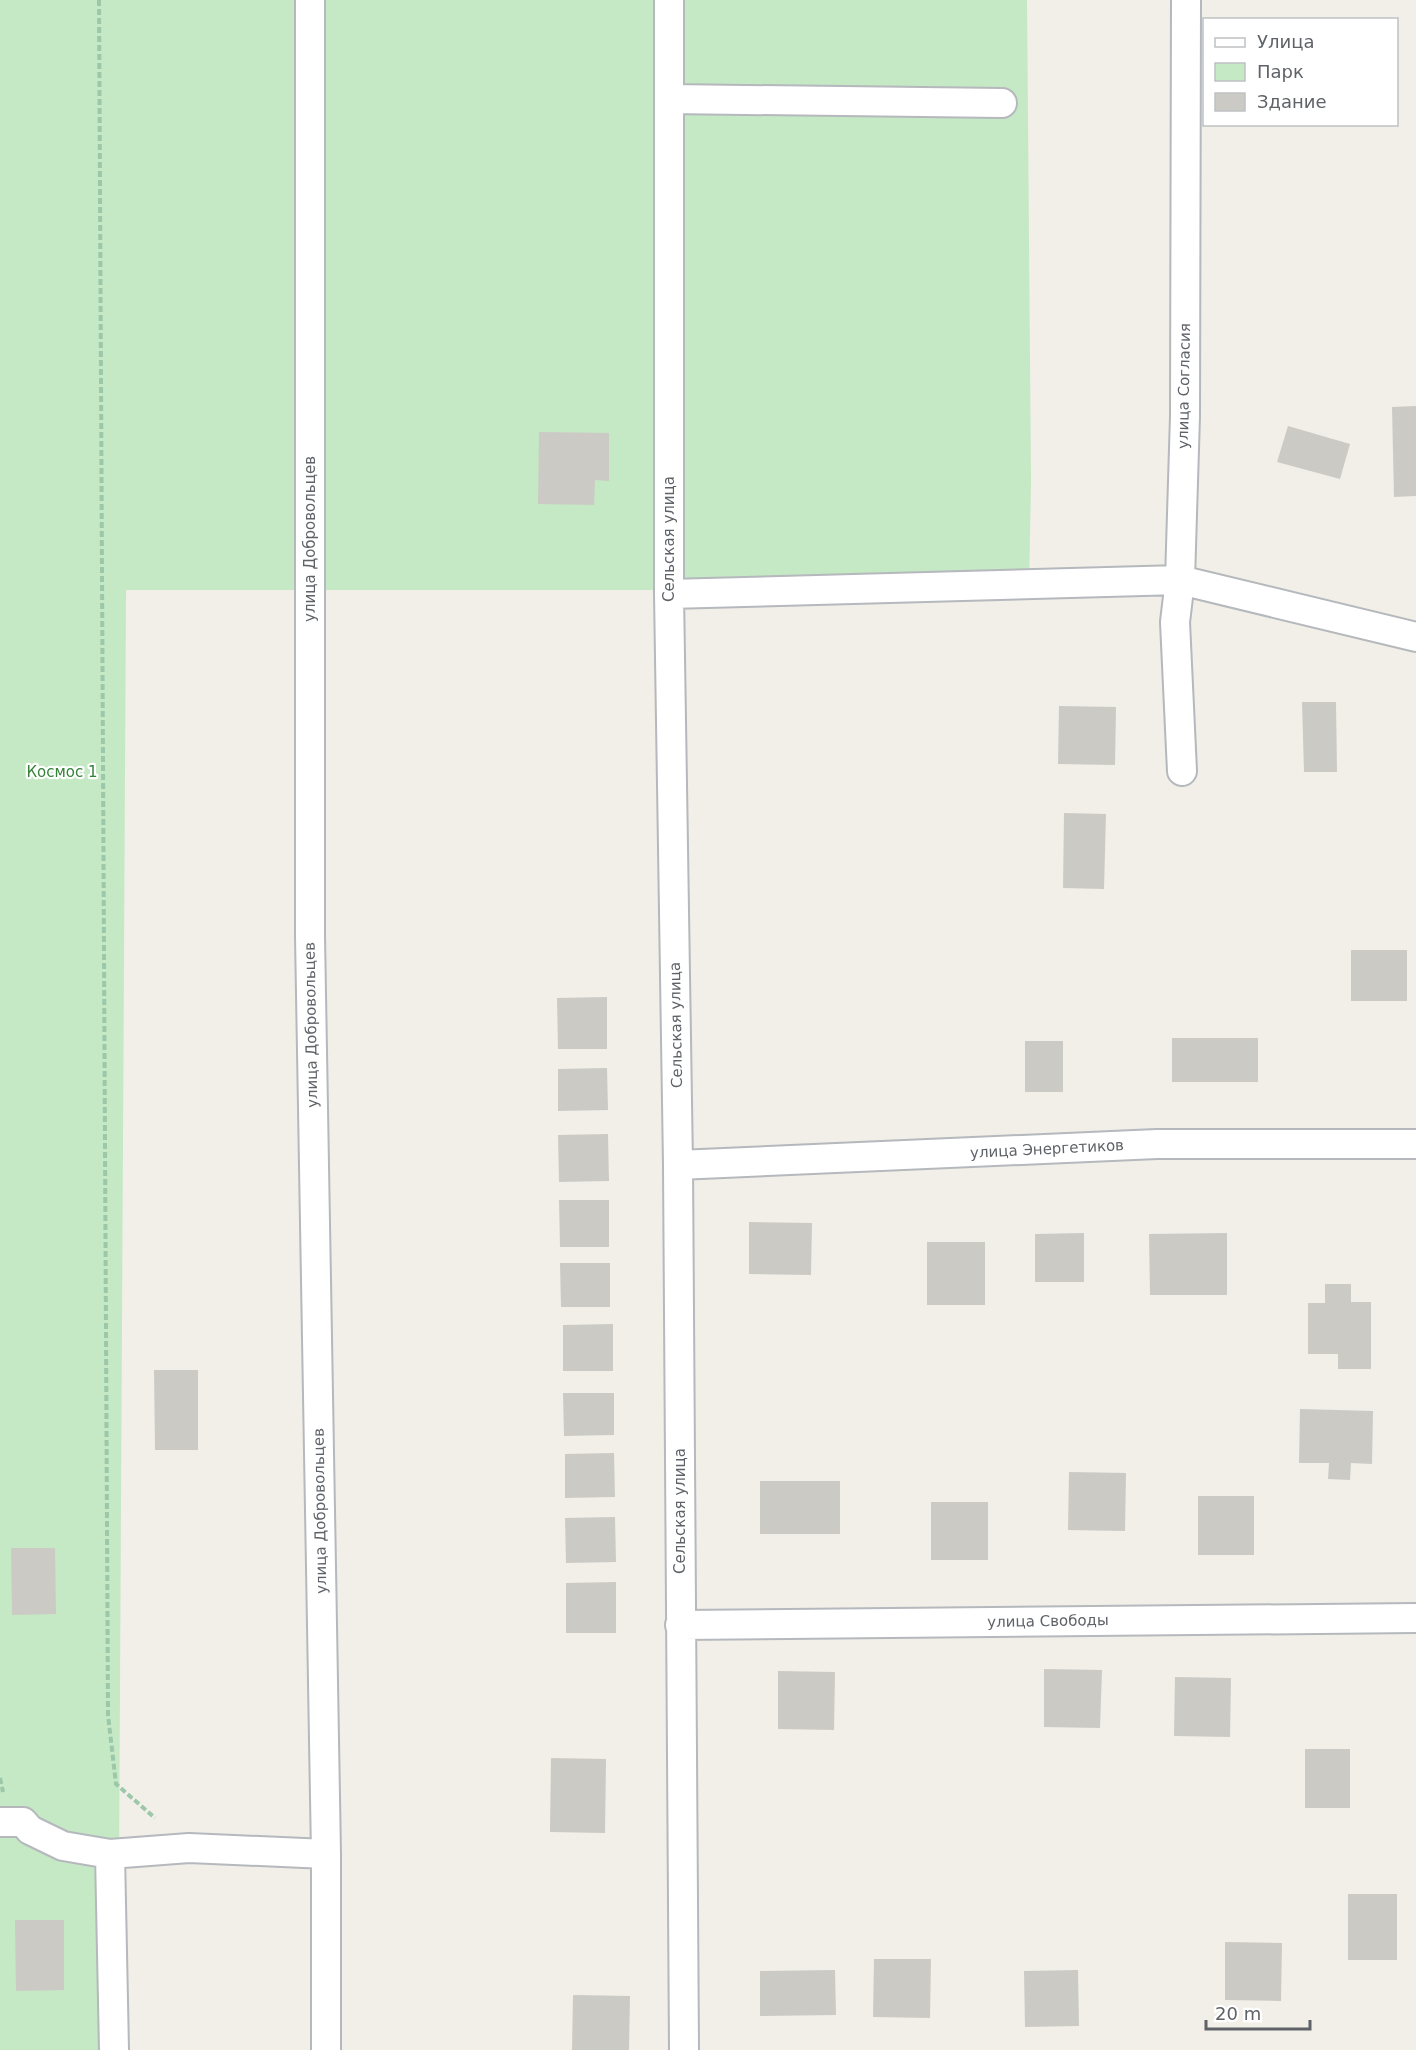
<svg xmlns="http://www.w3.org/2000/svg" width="1416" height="2050" viewBox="0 0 1416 2050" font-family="'DejaVu Sans',sans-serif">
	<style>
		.green { fill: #c5e8c5 }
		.building { fill: #cccac5 }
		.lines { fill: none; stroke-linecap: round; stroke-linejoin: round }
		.minor-casing { stroke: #b5b8bc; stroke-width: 32 }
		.path { stroke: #9cc7a9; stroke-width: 4; stroke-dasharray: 6 3; stroke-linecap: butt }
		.minor { stroke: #fff; stroke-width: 28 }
		.labels { text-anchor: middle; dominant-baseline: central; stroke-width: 4.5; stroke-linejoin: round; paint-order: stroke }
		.street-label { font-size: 15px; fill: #5f6368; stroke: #fff }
		.park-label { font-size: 15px; fill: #348238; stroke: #fff }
	</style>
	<rect width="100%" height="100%" fill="#f1efe8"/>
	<path class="green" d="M0,0H1027L1031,480L1029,590H126L118,2050H0Z"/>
	<path class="building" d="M1416,406V496L1394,497L1392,407Z
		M1288,426L1350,444L1340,479L1277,462Z
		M539,432L609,433V481L595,480L594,505L538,504Z
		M1302,702H1336L1337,772H1304Z
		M1059,706L1116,707L1115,765L1058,764Z
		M1064,813L1106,814L1104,889L1063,888Z
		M1351,950H1407V1001H1351Z
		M607,997V1049H558L557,998Z
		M1172,1038H1258V1082H1172Z
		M1025,1041H1063V1092H1025Z
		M607,1068L608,1110L558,1111V1069Z
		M608,1134L609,1181L559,1182L558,1135Z
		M559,1200H609V1247H560Z
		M749,1222L812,1223L811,1275L749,1274Z
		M1084,1233V1282H1035V1234Z
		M1227,1233V1295H1150L1149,1234Z
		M927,1242H985V1305H927Z
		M560,1263H610V1307H561Z
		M1325,1284H1351V1302H1371V1369H1338V1354H1308V1303H1325Z
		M613,1324V1371H563V1325Z
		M154,1370H198V1450H155Z
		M563,1393H614V1435L564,1436Z
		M1300,1409L1373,1411L1372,1464L1351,1463L1350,1480L1328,1479L1329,1463H1299Z
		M614,1453L615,1497L565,1498V1454Z
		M1069,1472L1126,1473L1125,1531L1068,1530Z
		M760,1481H840V1534H760Z
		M1198,1496H1254V1555H1198Z
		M931,1502H988V1560H931Z
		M615,1517L616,1562L566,1563L565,1518Z
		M11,1548H55L56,1614L12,1615Z
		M616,1582V1633H566V1583Z
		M1044,1669L1102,1670L1100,1728L1044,1727Z
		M778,1671L835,1672L834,1730L778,1729Z
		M1175,1677L1231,1678L1230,1737L1174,1736Z
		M1305,1749H1350V1808H1305Z
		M551,1758L606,1759L605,1833L550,1832Z
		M1348,1894H1397V1960H1348Z
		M15,1920H64V1990L16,1991Z
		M1225,1942L1282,1943L1281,2001L1225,2000Z
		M874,1959H931L930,2018L873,2017Z
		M835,1970L836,2015L760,2016V1971Z
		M1078,1970L1079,2026L1025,2027L1024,1971Z
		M573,1995L630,1996L629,2050H572Z"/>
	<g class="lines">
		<defs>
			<path id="minor" d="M310,0V936L326,1854V2050
				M669,0V594L678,1165L684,2050
				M669,99L1002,103
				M669,594L1180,580L1416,637
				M1182,771L1175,622L1180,580L1185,416L1186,0
				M678,1165L1157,1144H1416
				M680,1625L1416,1618
				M0,1822H23L30,1830L63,1846L110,1854L189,1848L326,1854
				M110,1854L114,2050"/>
		</defs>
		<use href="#minor" class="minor-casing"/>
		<path class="path" d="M99,0L108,1715L116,1784L155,1818
			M0,1778L3,1792"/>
		<use href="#minor" class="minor"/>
	</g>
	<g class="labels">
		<g class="street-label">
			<text transform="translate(1184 386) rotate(-89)">улица Согласия</text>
			<text transform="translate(310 539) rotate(-90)">улица Добровольцев</text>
			<text transform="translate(669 539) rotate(-90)">Сельская улица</text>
			<text transform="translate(311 1025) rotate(-91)">улица Добровольцев</text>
			<text transform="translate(676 1025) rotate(-91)">Сельская улица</text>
			<text transform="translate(1047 1149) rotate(-3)">улица Энергетиков</text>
			<text transform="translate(320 1511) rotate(-91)">улица Добровольцев</text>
			<text transform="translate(680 1511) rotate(-90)">Сельская улица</text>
			<text transform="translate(1048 1621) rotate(-1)">улица Свободы</text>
		</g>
		<g class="park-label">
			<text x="62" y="772">Космос 1</text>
		</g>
	</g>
	<rect x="1203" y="18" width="195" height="108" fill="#ffffff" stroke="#bfc1c3" stroke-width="1.5"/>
	<rect x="1215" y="38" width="30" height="9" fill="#ffffff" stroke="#bfc1c3" stroke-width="1.5"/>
	<text x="1257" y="48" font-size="18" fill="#5f6368">Улица</text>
	<rect x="1215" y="63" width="30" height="18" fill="#c5e8c5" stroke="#bfc1c3" stroke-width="1.5"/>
	<text x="1257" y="78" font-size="18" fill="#5f6368">Парк</text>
	<rect x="1215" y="93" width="30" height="18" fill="#cccac5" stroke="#bfc1c3" stroke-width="1.5"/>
	<text x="1257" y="108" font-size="18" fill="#5f6368">Здание</text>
	<path d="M1206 2020v9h104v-9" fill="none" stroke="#5f6368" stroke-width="3"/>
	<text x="1215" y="2020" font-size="18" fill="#5f6368" stroke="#ffffff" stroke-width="4.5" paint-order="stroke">20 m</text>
</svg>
